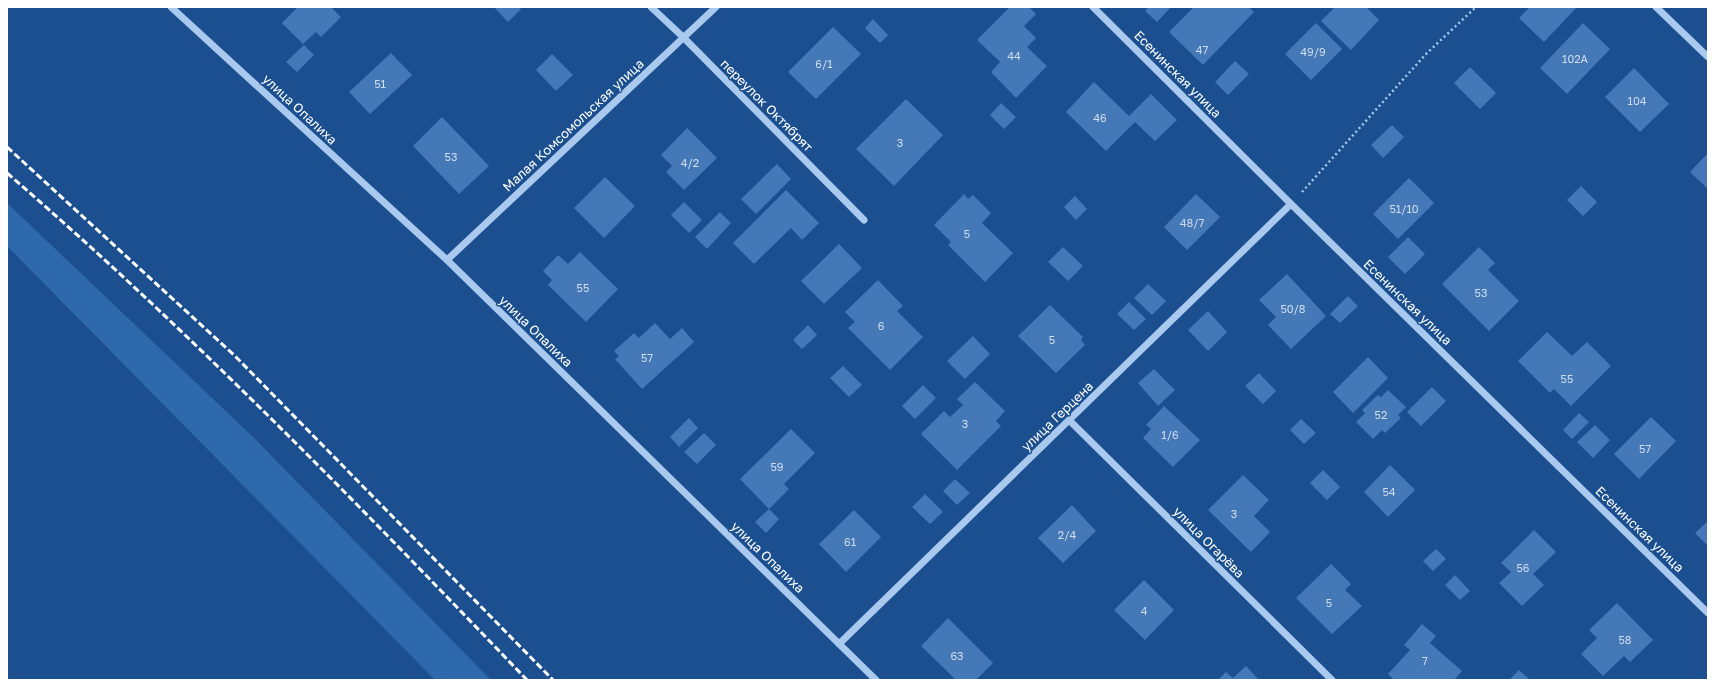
<svg xmlns="http://www.w3.org/2000/svg" width="1715" height="687" viewBox="0 0 1715 687" font-family="'Golos Text',sans-serif">
	<style>
		.green { fill: #2e69ad }
		.building { fill: #4478b7 }
		.lines { fill: none; stroke-linecap: round; stroke-linejoin: round }
		.path { stroke: #a9c9ee; stroke-width: 2.5; stroke-dasharray: 2 3; stroke-linecap: butt }
		.minor { stroke: #a9c9ee; stroke-width: 7 }
		.rail { stroke: #fff; stroke-width: 3; stroke-dasharray: 7 3; stroke-linecap: butt }
		.labels { text-anchor: middle; dominant-baseline: central; stroke-width: 3; stroke-linejoin: round; paint-order: stroke }
		.number-label { font-size: 11px; fill: #d0dded }
		.street-label { font-size: 13px; fill: #fff; stroke: #1b4f8f }
	</style>
	<rect width="100%" height="100%" fill="#1b4f8f"/>
	<path class="green" d="M7,203L252,436L491,680H435L7,246Z"/>
	<path class="building" d="M298,7H331L341,17L321,37L316,32L303,44L282,23Z
		M494,7H519L521,9L508,22Z
		M1010,7H1029L1036,14L1024,26L1036,38L1027,47L1047,66L1016,98L991,72L1000,62L977,40Z
		M1148,7H1171L1157,22L1145,11Z
		M1194,7H1248L1254,12L1203,65L1169,32Z
		M1335,7H1366L1379,20L1351,50L1321,21Z
		M1530,7H1577L1544,42L1519,18Z
		M873,19L888,35L880,43L865,28Z
		M1316,23L1342,49L1311,80L1285,54Z
		M1583,23L1610,49L1567,94L1540,68Z
		M833,27L861,54L816,99L788,72Z
		M304,45L314,55L297,72L286,62Z
		M391,53L412,75L370,114L349,92Z
		M552,54L573,75L556,91L536,70Z
		M1235,61L1249,74L1228,95L1215,82Z
		M1470,67L1496,93L1480,109L1454,83Z
		M1634,68L1669,104L1640,132L1605,97Z
		M1094,82L1129,116L1151,94L1177,120L1155,141L1135,122L1106,151L1066,112Z
		M906,99L943,135L894,186L856,149Z
		M1001,103L1016,117L1004,129L990,115Z
		M442,117L489,166L459,194L413,146Z
		M1392,125L1404,137L1383,158L1371,145Z
		M687,128L717,158L684,190L666,172L672,166L661,155Z
		M1708,153V189L1690,172Z
		M777,164L791,179L756,214L741,199Z
		M605,177L635,206L604,238L574,208Z
		M1409,178L1434,203L1398,239L1373,214Z
		M1581,186L1597,202L1583,216L1567,200Z
		M786,190L819,223L802,240L791,228L754,264L733,243Z
		M964,194L968,199L973,195L991,213L982,223L1013,253L985,282L948,245L951,242L934,225Z
		M1196,194L1220,217L1187,250L1164,227Z
		M1075,196L1087,209L1076,220L1064,207Z
		M684,202L702,220L689,233L671,215Z
		M720,212L731,223L707,249L695,237Z
		M1408,237L1425,254L1405,274L1388,257Z
		M839,244L862,268L824,304L801,281Z
		M1063,247L1083,266L1068,281L1048,262Z
		M1479,247L1495,263L1488,270L1519,301L1489,331L1442,284Z
		M580,252L618,289L586,322L548,285L552,280L543,271L558,255L568,264Z
		M1287,274L1326,316L1291,349L1268,325L1276,317L1259,300Z
		M878,280L903,306L897,311L923,337L890,370L848,328L855,322L845,312Z
		M1148,284L1166,301L1152,315L1134,298Z
		M1348,296L1358,306L1340,323L1330,314Z
		M1129,302L1146,319L1134,330L1117,314Z
		M1050,305L1083,337L1081,340L1085,345L1056,373L1018,336Z
		M1208,311L1227,332L1208,351L1188,330Z
		M655,323L670,339L682,328L694,342L642,389L615,359L619,356L614,351L634,333L639,338Z
		M808,325L817,335L802,349L793,340Z
		M1547,332L1572,356L1587,342L1611,366L1571,406L1554,389L1550,393L1518,361Z
		M973,336L990,354L965,379L947,361Z
		M1368,357L1388,378L1353,413L1333,392Z
		M843,366L862,385L849,397L830,378Z
		M1154,369L1175,390L1158,406L1138,383Z
		M1259,373L1276,391L1263,404L1245,386Z
		M975,382L1005,411L996,421L1001,426L957,470L921,434L944,411L950,417L963,405L957,399Z
		M923,385L936,398L915,419L902,406Z
		M1432,387L1446,401L1421,426L1407,412Z
		M1388,390L1406,407L1398,415L1401,418L1385,433L1382,430L1373,439L1356,422L1365,413L1362,410L1378,395L1381,397Z
		M1164,406L1200,440L1173,467L1143,438L1151,429L1146,425Z
		M1579,413L1589,422L1572,439L1563,430Z
		M1651,417L1676,441L1639,479L1614,454Z
		M689,418L698,428L679,447L670,437Z
		M1301,419L1316,433L1304,444L1290,430Z
		M1595,425L1610,440L1593,458L1577,442Z
		M791,429L815,453L784,484L789,489L769,509L740,479Z
		M704,433L716,445L697,464L684,452Z
		M1390,465L1415,490L1388,517L1364,492Z
		M1323,470L1340,487L1327,500L1310,483Z
		M1243,475L1269,500L1254,516L1270,532L1251,552L1208,510Z
		M955,479L970,493L957,505L943,491Z
		M925,494L943,512L930,524L912,507Z
		M1072,505L1096,531L1063,563L1038,538Z
		M769,509L779,519L766,533L755,522Z
		M854,510L881,537L846,572L819,544Z
		M1708,521V546L1695,533Z
		M1534,530L1556,552L1533,574L1544,585L1522,606L1499,583L1511,572L1501,563Z
		M1436,549L1446,559L1433,571L1423,561Z
		M1331,564L1351,584L1345,590L1362,606L1332,634L1296,598Z
		M1455,575L1470,591L1460,600L1445,585Z
		M1144,580L1174,610L1145,640L1114,610Z
		M1617,603L1653,640L1630,662L1624,656L1603,676L1581,654L1597,638L1589,630Z
		M948,618L993,663L976,680H956L921,646Z
		M1422,624L1436,636L1430,643L1462,671L1454,680H1394L1388,674L1410,650L1404,645Z
		M1246,666L1259,680H1218L1226,672L1233,678Z
		M1519,670L1530,680H1509Z"/>
	<g class="lines">
		<path class="path" d="M1302,192L1426,54L1476,7"/>
		<path class="minor" d="M171,7L447,260L876,680
			M651,7L683,37L864,220
			M1093,7L1291,204L1708,613
			M1656,7L1708,57
			M447,260L716,7
			M1070,421L1332,680
			M839,644L1291,204"/>
		<path class="rail" d="M7,147L235,356L553,680
			M7,173C190,331 359,505 527,680"/>
	</g>
	<g class="labels">
		<g class="number-label">
			<text x="1202" y="49">47</text>
			<text x="1313" y="51">49/9</text>
			<text x="1014" y="55">44</text>
			<text x="1575" y="58">102А</text>
			<text x="824" y="63">6/1</text>
			<text x="380" y="83">51</text>
			<text x="1637" y="100">104</text>
			<text x="1100" y="117">46</text>
			<text x="900" y="142">3</text>
			<text x="451" y="156">53</text>
			<text x="690" y="162">4/2</text>
			<text x="1404" y="208">51/10</text>
			<text x="1192" y="222">48/7</text>
			<text x="967" y="233">5</text>
			<text x="583" y="287">55</text>
			<text x="1481" y="292">53</text>
			<text x="1293" y="308">50/8</text>
			<text x="881" y="325">6</text>
			<text x="1052" y="339">5</text>
			<text x="647" y="357">57</text>
			<text x="1567" y="378">55</text>
			<text x="1381" y="414">52</text>
			<text x="965" y="423">3</text>
			<text x="1170" y="434">1/6</text>
			<text x="1645" y="448">57</text>
			<text x="777" y="466">59</text>
			<text x="1389" y="491">54</text>
			<text x="1234" y="513">3</text>
			<text x="1067" y="534">2/4</text>
			<text x="850" y="541">61</text>
			<text x="1523" y="567">56</text>
			<text x="1329" y="602">5</text>
			<text x="1144" y="610">4</text>
			<text x="1625" y="639">58</text>
			<text x="957" y="655">63</text>
			<text x="1425" y="660">7</text>
		</g>
		<g class="street-label">
			<text transform="translate(1178 74) rotate(45)">Есенинская улица</text>
			<text transform="translate(767 105) rotate(45)">переулок Октябрят</text>
			<text transform="translate(300 109) rotate(43)">улица Опалиха</text>
			<text transform="translate(573 125) rotate(-43)">Малая Комсомольская улица</text>
			<text transform="translate(1408 302) rotate(44)">Есенинская улица</text>
			<text transform="translate(536 331) rotate(44)">улица Опалиха</text>
			<text transform="translate(1057 416) rotate(-44)">улица Герцена</text>
			<text transform="translate(1640 529) rotate(44)">Есенинская улица</text>
			<text transform="translate(1209 542) rotate(45)">улица Огарёва</text>
			<text transform="translate(768 557) rotate(44)">улица Опалиха</text>
		</g>
	</g>
	<rect width="1715" height="687" fill="none" stroke="#ffffff" stroke-width="16"/>
</svg>
